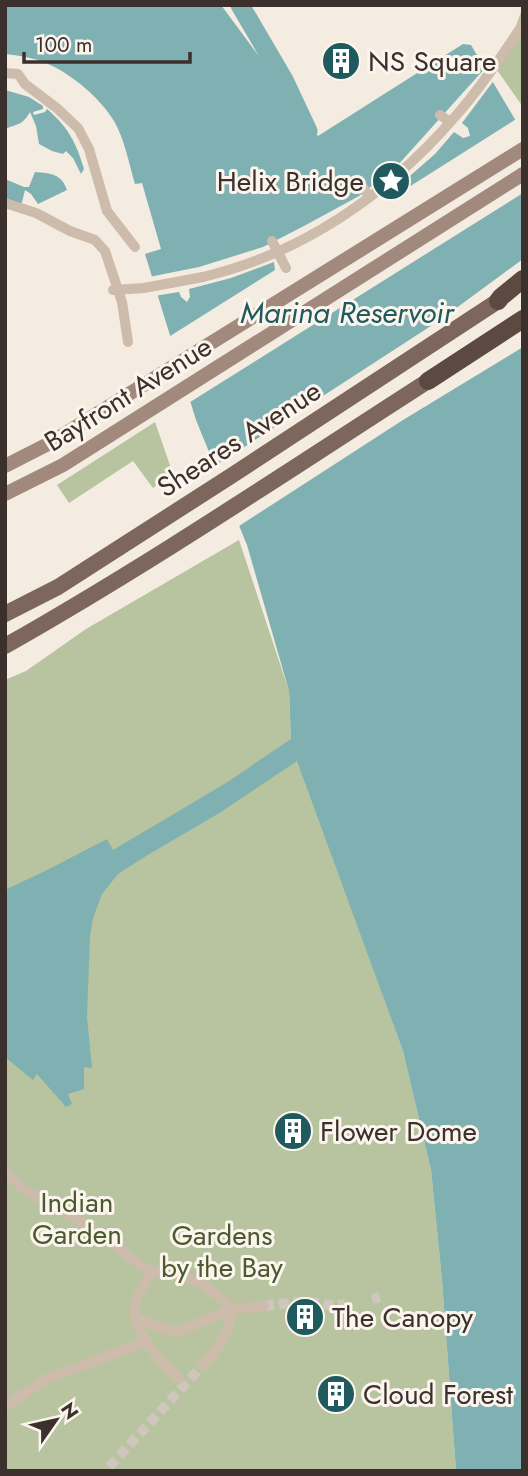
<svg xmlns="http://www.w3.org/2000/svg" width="528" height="1476" viewBox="0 0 528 1476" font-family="Jost,sans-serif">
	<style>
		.green { fill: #b8c4a0 }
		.water { fill: #7fb0b2 }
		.pier { fill: #f4ebe1 }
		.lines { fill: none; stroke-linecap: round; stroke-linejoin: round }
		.river { stroke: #7fb0b2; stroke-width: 19 }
		.street-tunnel { stroke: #cfc6bd; stroke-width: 10; stroke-dasharray: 10 5; stroke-linecap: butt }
		.street { stroke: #cdbbac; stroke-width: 10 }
		.secondary { stroke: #a18a7d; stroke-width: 14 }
		.primary { stroke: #7d675c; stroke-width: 16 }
		.highway { stroke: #5c4a42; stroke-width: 18 }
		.street-bridge { stroke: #cdbbac; stroke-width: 10 }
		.labels { text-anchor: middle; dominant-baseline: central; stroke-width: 6; stroke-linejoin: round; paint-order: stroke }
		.poi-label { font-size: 28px; fill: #3b302b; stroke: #fbf5ee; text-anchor: start }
		.street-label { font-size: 28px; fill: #3b302b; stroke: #fbf5ee }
		.park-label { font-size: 28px; fill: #4a5a2e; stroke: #fbf5ee }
		.water-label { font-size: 30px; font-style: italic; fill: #1f5a5e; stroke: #fbf5ee }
	</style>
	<rect width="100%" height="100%" fill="#f4ebe1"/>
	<path class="green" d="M523,6V107L497,70L510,44Z
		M155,422L173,474L153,488L133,461L69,503L57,485Z
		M239,540L289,691L291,740L403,1051L431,1170L442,1280L456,1471H5V680L26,671L86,629Z"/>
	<path class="water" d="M5,5H221L318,136L463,44L471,45L523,133V1471H456L442,1280L431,1170L403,1051L297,761L221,812L146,856L118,874L102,894L93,918L90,936L87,1017L92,1068L84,1067V1089L68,1094L72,1104L66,1107L37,1074L33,1080L5,1057V890L47,870L107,839L113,850L226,783L291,739L289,691L247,545L196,420L145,254L161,249L142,183L135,184C129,164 125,140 114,121C99,96 66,69 38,60C28,57 16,55 5,54Z
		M5,90L29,97L43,106V109L33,112L34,115L45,112L47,109C68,127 76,142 84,169L81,174L73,158L66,151L63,154L52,151L39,144L36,126L30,112C22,125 20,123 5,129Z
		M35,172C50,173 62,174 67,190L38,204L31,194L25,190L21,206L5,204V179L24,187H29Z"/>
	<path class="pier" d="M487,66L495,79L462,123L468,128L470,136L463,138L454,132L435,154L387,196L390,199L518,118L523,126V193L187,404L167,338L275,270L274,262L231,278L189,289L190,297L187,302L181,297L179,292L154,296L149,277L199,267L263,247L304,226L359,196L397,166Z
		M523,259V347L403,420L236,528L212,468L440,320Z"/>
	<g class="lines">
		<path class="river" d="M240,5L284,80L308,131"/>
		<path class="street-tunnel" d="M372,1299L380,1297
			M264,1306L306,1301L334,1306L345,1304
			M109,1467L203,1365"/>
		<path class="street" d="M5,73L18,74L25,84L58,109L78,128L89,149L107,211L135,247
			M440,115L450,122
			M363,187L369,197
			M5,203L36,213L70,231L95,240L105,251L122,302L128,342
			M272,241L286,268
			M203,277C301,254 387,195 453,119C479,90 501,57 523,24
			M5,1170L23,1189L78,1219L146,1269C155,1273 165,1272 174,1274C199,1278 216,1293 233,1309
			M152,1271C146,1282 137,1294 135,1306C131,1332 163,1363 179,1379
			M136,1318L165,1329L179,1331L233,1309L264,1306
			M203,1365C220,1347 228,1334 233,1309
			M5,1407L48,1378L146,1342"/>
		<path class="secondary" d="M5,466L50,443L523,149
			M5,494L63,465L523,174"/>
		<path class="primary" d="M5,614L58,587L231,476L498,301
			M5,646C150,564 288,471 428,381"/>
		<path class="highway" d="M498,301L501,297L523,279
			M428,381L523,319"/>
		<path class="street-bridge" d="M113,290L144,288L203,277"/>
	</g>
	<defs>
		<symbol id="building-disc" viewBox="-11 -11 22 22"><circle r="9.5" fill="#1f5a5e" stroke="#fbf5ee"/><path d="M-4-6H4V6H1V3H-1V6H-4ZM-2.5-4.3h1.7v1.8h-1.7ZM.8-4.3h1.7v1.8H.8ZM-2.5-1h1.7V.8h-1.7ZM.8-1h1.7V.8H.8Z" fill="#fff"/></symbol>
		<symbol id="sight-disc" viewBox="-11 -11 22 22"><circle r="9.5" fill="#1f5a5e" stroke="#fbf5ee"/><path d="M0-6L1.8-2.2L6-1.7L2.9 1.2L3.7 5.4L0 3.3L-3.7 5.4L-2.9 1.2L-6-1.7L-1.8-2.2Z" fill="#fff"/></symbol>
	</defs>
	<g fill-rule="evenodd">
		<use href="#building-disc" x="319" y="39" width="44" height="44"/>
		<use href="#sight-disc" x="369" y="159" width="44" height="44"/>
		<use href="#building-disc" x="271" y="1109" width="44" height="44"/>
		<use href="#building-disc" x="283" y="1295" width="44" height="44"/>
		<use href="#building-disc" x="314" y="1372" width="44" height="44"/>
	</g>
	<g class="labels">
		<g class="poi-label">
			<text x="368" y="61">NS Square</text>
			<text x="364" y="181" text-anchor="end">Helix Bridge</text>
			<text x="320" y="1131">Flower Dome</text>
			<text x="332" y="1317">The Canopy</text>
			<text x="363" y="1394">Cloud Forest</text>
		</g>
		<g class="street-label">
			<text transform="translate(128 394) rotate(-32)">Bayfront Avenue</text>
			<text transform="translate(239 439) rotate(-33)">Sheares Avenue</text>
		</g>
		<g class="park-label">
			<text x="77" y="1202">Indian<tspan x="77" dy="32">Garden</tspan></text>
			<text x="222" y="1235">Gardens<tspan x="222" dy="32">by the Bay</tspan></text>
		</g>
		<g class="water-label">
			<text x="347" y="312">Marina Reservoir</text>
		</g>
	</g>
	<rect width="528" height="1476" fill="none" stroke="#3b302b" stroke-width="14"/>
	<g transform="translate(56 1420) rotate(56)" stroke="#fbf5ee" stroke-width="5" paint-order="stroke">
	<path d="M0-5L12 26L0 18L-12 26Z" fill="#3b302b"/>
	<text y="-10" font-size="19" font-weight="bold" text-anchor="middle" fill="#3b302b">N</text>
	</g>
	<path d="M24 52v10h166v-10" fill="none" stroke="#3b302b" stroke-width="3.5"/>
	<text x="35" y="52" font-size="21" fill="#3b302b" stroke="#fbf5ee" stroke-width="5" paint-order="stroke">100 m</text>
</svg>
